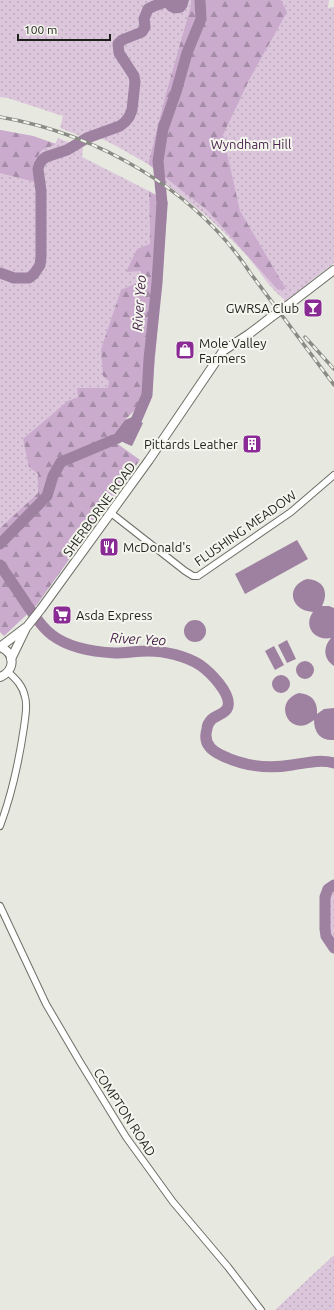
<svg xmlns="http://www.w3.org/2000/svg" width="334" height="1310" viewBox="0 0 334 1310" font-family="Ubuntu,sans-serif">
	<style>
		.grass { fill: url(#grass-dots) }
		.forest { fill: url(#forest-firs) }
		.water { fill: #9e80a1 }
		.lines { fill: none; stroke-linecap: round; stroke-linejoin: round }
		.river { stroke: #9e80a1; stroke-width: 11 }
		.minor-casing { stroke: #6e6f67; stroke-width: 8 }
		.major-casing { stroke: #6e6f67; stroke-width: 10 }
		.minor { stroke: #fff; stroke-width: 6 }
		.major { stroke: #fff; stroke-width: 8 }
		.rail-casing { stroke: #8a8b85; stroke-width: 3.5 }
		.rail { stroke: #f4f6ed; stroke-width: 2; stroke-dasharray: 6; stroke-linecap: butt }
		.major-bridge-casing { stroke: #6e6f67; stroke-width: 10; stroke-linecap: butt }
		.major-bridge { stroke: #fff; stroke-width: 8 }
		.labels { text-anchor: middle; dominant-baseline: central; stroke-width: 4; stroke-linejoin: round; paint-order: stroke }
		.park-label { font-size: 13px; fill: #4e2652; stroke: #f4f6ed }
		.poi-label { font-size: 13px; fill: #1f1f1c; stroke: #f4f6ed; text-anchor: start }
		.street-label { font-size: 13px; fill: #1f1f1c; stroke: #f4f6ed }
		.water-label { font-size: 14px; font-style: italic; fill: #471f4b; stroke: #f4f6ed }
	</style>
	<defs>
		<pattern id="grass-dots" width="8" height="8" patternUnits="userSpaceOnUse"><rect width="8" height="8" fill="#dbc6dc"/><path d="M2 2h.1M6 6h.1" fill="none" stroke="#bcaabc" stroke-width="1.8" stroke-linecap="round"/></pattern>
		<pattern id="forest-firs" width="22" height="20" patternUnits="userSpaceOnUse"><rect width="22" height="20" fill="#cbabcd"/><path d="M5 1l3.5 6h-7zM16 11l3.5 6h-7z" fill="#a48ba6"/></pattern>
	</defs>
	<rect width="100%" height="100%" fill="#e7e8e0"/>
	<path class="grass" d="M0,0H191V5L166,93L148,164L116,146L91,133L85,138L60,128L63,116L8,98L0,97Z
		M206,0H329L328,8L334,7V263L283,303L284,299C269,288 260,271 248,257C223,229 195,205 165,183L164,176Z
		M0,130L33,136L55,144L58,138L83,148L82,157L149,191L150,247L136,399L50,462L38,494L0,528Z
		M334,887V942C327,929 320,897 334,887Z
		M334,1255V1310H275Z"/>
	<path class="forest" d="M191,0H281L287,12L249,80L223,135L240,211L286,289L278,290L207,210L148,164L166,93L191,5Z
		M0,130L33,136L56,144L42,150L33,163L35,182L0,173Z
		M149,191L168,202L152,393L125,420L115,433L108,437L140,460L36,606L4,636L0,632V528L38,493V474L29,467L23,439L68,401L78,397L77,388H108L109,381L103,376L101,349L121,290L141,281V271L126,272L137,249L150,244Z"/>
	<path class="water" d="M164,0H189L187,7L183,12C173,16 163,11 164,0Z
		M132,417L143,423L132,446C124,443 119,441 115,433L125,420Z
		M297,540L308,559L245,594L235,574Z
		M307,579C324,580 329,592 322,606H329L334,608V666C323,659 323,647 331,638C314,641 303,626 313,612C290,611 285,586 307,579Z
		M184 631a11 11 0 1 1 22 0a11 11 0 1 1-22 0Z
		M287,640L296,659L287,663L278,645Z
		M274,646L284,665L275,670L265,651Z
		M296 670a9 9 0 1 1 18 0a9 9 0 1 1-18 0Z
		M272 684a9 9 0 1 1 18 0a9 9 0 1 1-18 0Z
		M299,693C312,694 318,702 317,714L324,709L334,708V740C321,741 314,733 314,720C290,740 271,702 299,693Z"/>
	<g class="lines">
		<path class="river" d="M0,273L14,278H29L34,274L40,265L41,257V191L38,169L39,165L42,160L46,157L67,150L87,138L120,126L125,122L129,117L132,110L135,82L134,76L119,53L118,44L122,40L142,32L145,27L144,19L148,9L154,6L171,0
			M0,544L47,496L53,476L61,462L118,438L135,423L147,395L149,359L157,283L162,203L158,161L163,129L176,92L187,53L201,19L200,0
			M0,565C9,578 18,591 27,605C35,616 41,627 52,635C69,648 94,652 115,653C126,653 137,651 148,651C165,651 186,656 200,665C210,672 231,693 228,706C227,713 217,715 212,719C209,722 207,726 207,729C203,742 210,750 221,755C243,766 268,769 292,765C306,763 320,759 334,763
			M334,885L328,889L325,897V929L326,936L334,948"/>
		<defs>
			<path id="minor" d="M111,513L185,571L193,576H198L291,512L334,475
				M0,826C12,794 19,761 24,727C25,717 28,706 25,697C23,686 16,679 8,672
				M0,906L46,1004L80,1062L126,1137L173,1202L228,1267L261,1310"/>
			<path id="major" d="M291,303L334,270
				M0,647C16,653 15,671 0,677
				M0,647L25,628
				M11,659L26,628L41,609L149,460L223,351L249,334L270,318"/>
		</defs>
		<use href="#minor" class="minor-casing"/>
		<use href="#major" class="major-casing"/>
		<use href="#minor" class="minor"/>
		<use href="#major" class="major"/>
		<defs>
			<path id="rail" d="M0,117C98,134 196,190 251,274L334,385
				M305,337L334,369"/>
		</defs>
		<use href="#rail" class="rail-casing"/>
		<use href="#rail" class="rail"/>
		<defs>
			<path id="major-bridge" d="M270,318L291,303"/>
		</defs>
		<use href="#major-bridge" class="major-bridge-casing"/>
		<use href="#major-bridge" class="major-bridge"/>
	</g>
	<defs>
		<symbol id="bar-square" viewBox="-11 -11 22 22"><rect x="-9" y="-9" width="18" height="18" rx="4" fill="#8a2a94" stroke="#f4f6ed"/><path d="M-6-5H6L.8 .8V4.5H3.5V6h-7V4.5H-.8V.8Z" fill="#fff"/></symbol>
		<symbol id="shop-square" viewBox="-11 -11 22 22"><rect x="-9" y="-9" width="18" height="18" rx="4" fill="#8a2a94" stroke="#f4f6ed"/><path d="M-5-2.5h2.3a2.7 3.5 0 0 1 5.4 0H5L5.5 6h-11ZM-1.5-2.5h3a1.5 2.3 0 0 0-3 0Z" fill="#fff"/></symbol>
		<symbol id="building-square" viewBox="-11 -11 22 22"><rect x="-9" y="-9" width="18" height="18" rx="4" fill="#8a2a94" stroke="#f4f6ed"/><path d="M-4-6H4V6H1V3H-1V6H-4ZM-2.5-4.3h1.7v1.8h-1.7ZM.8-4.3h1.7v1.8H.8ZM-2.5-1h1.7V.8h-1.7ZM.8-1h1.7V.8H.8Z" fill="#fff"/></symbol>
		<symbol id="restaurant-square" viewBox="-11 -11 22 22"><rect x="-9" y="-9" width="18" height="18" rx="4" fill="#8a2a94" stroke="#f4f6ed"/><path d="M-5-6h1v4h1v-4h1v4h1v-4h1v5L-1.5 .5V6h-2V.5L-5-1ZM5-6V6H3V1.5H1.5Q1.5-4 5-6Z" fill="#fff"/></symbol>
		<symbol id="supermarket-square" viewBox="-11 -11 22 22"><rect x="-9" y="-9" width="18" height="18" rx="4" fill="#8a2a94" stroke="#f4f6ed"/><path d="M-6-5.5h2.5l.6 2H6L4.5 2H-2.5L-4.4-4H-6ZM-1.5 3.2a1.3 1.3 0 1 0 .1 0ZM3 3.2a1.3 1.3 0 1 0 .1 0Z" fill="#fff"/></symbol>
	</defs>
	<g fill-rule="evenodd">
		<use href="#bar-square" x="302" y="297" width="22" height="22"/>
		<use href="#shop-square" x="174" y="339" width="22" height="22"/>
		<use href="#building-square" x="241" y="433" width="22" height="22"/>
		<use href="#restaurant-square" x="98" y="536" width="22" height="22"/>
		<use href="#supermarket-square" x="51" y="604" width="22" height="22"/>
	</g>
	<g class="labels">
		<g class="park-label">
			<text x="251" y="144">Wyndham Hill</text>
		</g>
		<g class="poi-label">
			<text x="299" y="308" text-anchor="end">GWRSA Club</text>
			<text x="199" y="343">Mole Valley<tspan x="199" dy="15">Farmers</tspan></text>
			<text x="238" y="444" text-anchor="end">Pittards Leather</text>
			<text x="123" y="547">McDonald's</text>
			<text x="76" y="615">Asda Express</text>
		</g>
		<g class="street-label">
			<text transform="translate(99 509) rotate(-54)">SHERBORNE ROAD</text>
			<text transform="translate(245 528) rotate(-35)">FLUSHING MEADOW</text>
			<text transform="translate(125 1112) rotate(57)">COMPTON ROAD</text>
		</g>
		<g class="water-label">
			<text transform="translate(139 303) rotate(-86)">River Yeo</text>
			<text transform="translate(138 639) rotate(3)">River Yeo</text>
		</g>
	</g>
	<path d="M18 34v6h92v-6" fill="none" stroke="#1f1f1c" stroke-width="2"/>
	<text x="24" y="34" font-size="12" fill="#1f1f1c" stroke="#f4f6ed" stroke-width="3" paint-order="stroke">100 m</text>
</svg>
